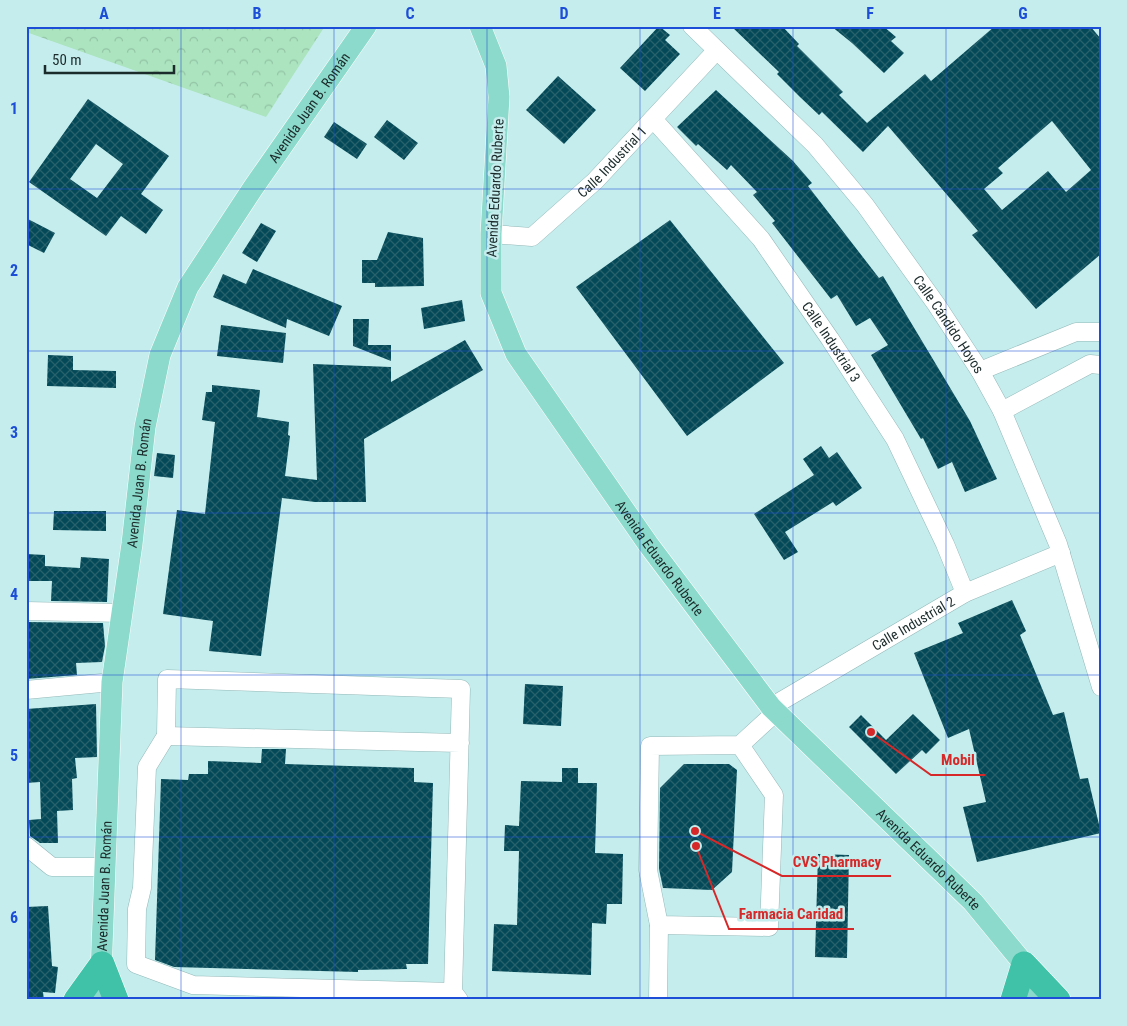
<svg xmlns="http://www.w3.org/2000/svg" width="1127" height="1026" viewBox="0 0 1127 1026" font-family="'Roboto Condensed',sans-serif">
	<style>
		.park { fill: url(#park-crowns) }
		.building { fill: url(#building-cross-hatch); fill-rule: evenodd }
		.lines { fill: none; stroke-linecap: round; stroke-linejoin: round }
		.minor-casing { stroke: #93b8b8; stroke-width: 19 }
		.major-casing { stroke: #fff; stroke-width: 22 }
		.highway-casing { stroke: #fff; stroke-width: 26 }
		.minor { stroke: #fff; stroke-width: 18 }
		.major { stroke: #8cdacb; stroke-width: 21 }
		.highway { stroke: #3fc2a8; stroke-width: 25 }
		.grid { fill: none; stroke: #1d4ed8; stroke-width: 1; stroke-opacity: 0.55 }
		.labels { text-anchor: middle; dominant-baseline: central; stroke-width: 5; stroke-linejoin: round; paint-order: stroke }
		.street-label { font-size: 14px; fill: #1b2a2a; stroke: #c6eded }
		.leader { fill: none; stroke: #d62828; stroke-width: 2 }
		.callout-dot { fill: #d62828; stroke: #c6eded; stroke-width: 2 }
		.callout-label { font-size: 15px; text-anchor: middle; font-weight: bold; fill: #d62828; stroke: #c6eded; stroke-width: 5; stroke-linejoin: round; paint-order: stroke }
		.neatline { fill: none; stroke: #1d4ed8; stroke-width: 2 }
		.grid-label { font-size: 16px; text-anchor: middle; font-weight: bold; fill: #1d4ed8 }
	</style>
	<defs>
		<pattern id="park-crowns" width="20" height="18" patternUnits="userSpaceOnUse" patternTransform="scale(1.25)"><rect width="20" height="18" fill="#abe4bf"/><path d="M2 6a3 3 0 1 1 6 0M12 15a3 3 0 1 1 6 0" fill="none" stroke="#93c4a4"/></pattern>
		<pattern id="building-cross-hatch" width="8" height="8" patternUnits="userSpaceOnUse" patternTransform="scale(1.25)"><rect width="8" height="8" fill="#034957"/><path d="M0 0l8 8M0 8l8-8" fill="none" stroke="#28616c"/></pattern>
	</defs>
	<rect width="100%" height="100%" fill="#c6eded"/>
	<path class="park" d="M26,26H325L266,117L26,32Z"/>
	<path class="building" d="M659,26L670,35L665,40L680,54L645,91L620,68Z
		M731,26H782L799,44L797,46L843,92L839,95L867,123L925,74L931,81L995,26H1090L1101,39V254L1036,309L972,235L978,231L888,126L863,152L822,112L819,115L800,97L777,74L779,72ZM1052,121L1091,170L1066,192L1048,171L1002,210L984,189L1003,173L998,168Z
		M831,26H883L896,37L891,41L904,53L884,73L852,43Z
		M558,76L596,110L564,144L526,110Z
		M716,90L793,161L812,183L808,186L879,278L883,276L970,421L997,479L965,492L952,462L938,469L923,438L921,439L871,355L888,345L870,318L856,326L837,295L831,299L772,223L775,221L753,195L757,192L731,165L727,170L698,144L696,146L677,127Z
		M88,99L169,156L141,194L163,210L146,234L121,216L106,236L29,182ZM96,144L123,164L97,198L70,179Z
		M387,120L418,143L404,160L374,137Z
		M334,122L367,144L357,159L324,137Z
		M26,218L55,233L44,253L26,244Z
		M670,220L784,363L687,436L576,287Z
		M261,223L276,231L257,262L242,253Z
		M388,232L423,238L424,286L375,287V283H362V260H377Z
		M253,269L342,306L329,336L287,319L286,328L213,297L223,274L246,284Z
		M462,300L465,321L424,329L421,308Z
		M353,319H369L368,345H391V361L353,346Z
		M221,325L286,333L283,363L217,356Z
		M465,340L483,370L364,439L366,502H315L282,498L261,656L209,651L213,621L163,614L177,510L205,514L215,422L202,420L206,392H212V385L260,390L257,417L289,422L288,435L290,436L285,476L317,480L313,364L391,367V382Z
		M48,355L73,356V370L116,371V388L47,386Z
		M821,446L829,458L837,452L862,488L836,506L833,502L785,532L798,552L784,560L754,514L814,475L803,459Z
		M157,453L175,455L173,478L154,476Z
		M54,511H106V531L53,530Z
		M26,554L45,555V566L80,568L81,557L109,559L107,602L51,601L52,581H26Z
		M1012,600L1026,631L1020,635L1053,715L1064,712L1080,779L1088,778L1101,833L977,862L963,807L986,802L969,729L948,738L914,653L963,633L958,623Z
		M26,622L103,623L105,646L102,662L76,663L77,675L26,679Z
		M525,684L563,686L561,726L523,724Z
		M96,704L97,757L75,758L77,778L72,779L73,810L57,811L58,843H40L30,836L29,820L41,819L40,782L26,783V709Z
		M913,714L940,740L926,754L922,750L896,774L849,727L861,715L886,740Z
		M262,749H286L285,764L414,768V782L433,783L428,964H406L407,969L358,970V972L174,967L155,960L161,779L188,780L189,774H208V761L261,763Z
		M684,764H729L737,770L732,872L712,890L663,888L659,869L660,788Z
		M562,768H578V783H597L595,853L623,854L622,904H607L606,924L592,923L591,975L492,971L494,924L517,925L519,851H504L505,825L519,826L521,781L562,782Z
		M818,854L849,855L847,958L815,957Z
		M48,906L52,966L58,967L55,993L43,992L44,1000H26V907Z"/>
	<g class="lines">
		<defs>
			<g id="minor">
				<path id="s1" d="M692,26L815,145L865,205L936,304L980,371L1002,411L1058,544L1101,687"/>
				<path id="s2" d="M653,119L761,239L830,339L895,439L945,544L965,593"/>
				<path id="s3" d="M491,234L532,237L595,181L716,51"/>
				<path d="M980,371L1076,332H1101"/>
				<path d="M1002,411L1090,364L1101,365"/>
				<path d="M26,611L122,613"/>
				<path d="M26,690L112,682"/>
				<path id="s4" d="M771,707L965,593L1061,553"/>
				<path d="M166,736L147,767L142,888L137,909L136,964L193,985L453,992"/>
				<path d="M740,745L650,746L648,870L659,925L769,927L774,795L740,745L776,712"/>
				<path d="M26,846L52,867H105"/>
				<path d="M459,1000L453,992L461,689L167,679L166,736L460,743"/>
				<path d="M658,1000L659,925"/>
			</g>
			<g id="major">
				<path id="s5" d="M480,26L496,66L499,97L491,234V293L516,354L648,544L771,707L973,902L1024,964L1038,1000"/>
				<path id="s6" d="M100,1000L112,682L132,544L145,427L160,355L188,287L253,188L366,26"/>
			</g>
			<path id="highway" d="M102,964L116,1000
				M76,1000L102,964
				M1013,1000L1024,964L1058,1000"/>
		</defs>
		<use href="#minor" class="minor-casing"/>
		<use href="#major" class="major-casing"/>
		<use href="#highway" class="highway-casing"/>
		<use href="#minor" class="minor"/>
		<use href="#major" class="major"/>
		<use href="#highway" class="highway"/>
	</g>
	<path class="grid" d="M181,26V1000M334,26V1000M487,26V1000M640,26V1000M793,26V1000M946,26V1000M26,189H1101M26,351H1101M26,513H1101M26,675H1101M26,837H1101"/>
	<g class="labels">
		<g class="street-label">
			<text stroke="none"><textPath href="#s6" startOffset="939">Avenida Juan B. Román</textPath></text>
			<text stroke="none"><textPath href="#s3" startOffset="151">Calle Industrial 1</textPath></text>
			<text transform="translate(495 188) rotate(-87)">Avenida Eduardo Ruberte</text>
			<text stroke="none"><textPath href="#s1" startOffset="395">Calle Cándido Hoyos</textPath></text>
			<text stroke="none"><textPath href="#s2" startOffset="286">Calle Industrial 3</textPath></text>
			<text stroke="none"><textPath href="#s6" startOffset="519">Avenida Juan B. Román</textPath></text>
			<text stroke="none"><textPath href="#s5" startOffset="586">Avenida Eduardo Ruberte</textPath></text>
			<text stroke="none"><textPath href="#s4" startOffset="165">Calle Industrial 2</textPath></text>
			<text stroke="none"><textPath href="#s5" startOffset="991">Avenida Eduardo Ruberte</textPath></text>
			<text stroke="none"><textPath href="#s6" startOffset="114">Avenida Juan B. Román</textPath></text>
		</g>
	</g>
	<path class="leader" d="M871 732L931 775H985M695 831L782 876H891M696 846L729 929H854"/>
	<g class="callout-dot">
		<circle cx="871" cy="732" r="5"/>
		<circle cx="695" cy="831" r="5"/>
		<circle cx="696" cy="846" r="5"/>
	</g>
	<g class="callout-label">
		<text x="958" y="765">Mobil</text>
		<text x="837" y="867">CVS Pharmacy</text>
		<text x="791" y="919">Farmacia Caridad</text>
	</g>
	<rect width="1127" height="1026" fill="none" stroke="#c6eded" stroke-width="55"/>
	<path d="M45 65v8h129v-8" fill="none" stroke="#1b2a2a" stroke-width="2.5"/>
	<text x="52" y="65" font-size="15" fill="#1b2a2a" stroke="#c6eded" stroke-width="4" paint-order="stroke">50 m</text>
	<rect x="28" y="28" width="1072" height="970" class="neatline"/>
	<g class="grid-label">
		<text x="104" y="19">A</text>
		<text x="257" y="19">B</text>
		<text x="410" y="19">C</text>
		<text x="564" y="19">D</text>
		<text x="717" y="19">E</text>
		<text x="870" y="19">F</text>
		<text x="1023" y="19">G</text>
		<text x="14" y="114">1</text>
		<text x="14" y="276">2</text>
		<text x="14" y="438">3</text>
		<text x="14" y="600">4</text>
		<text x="14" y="761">5</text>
		<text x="14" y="923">6</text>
	</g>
</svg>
